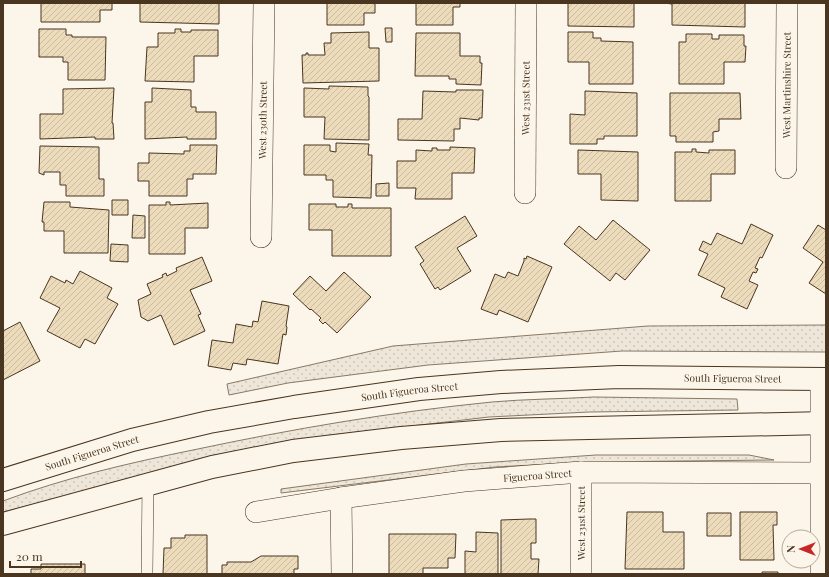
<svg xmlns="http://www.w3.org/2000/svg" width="829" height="577" viewBox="0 0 829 577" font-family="'Playfair Display',serif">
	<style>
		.grass { fill: url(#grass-dots); stroke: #887966 }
		.building { fill: url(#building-hatch); stroke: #4a3520 }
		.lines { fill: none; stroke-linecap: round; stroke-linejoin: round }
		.service-casing { stroke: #4a3520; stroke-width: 12 }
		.minor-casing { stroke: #4a3520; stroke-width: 22 }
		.primary-casing { stroke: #4a3520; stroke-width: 24 }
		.service { stroke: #fbf6e9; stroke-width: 11 }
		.minor { stroke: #fbf6e9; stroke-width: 21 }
		.primary { stroke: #fbf6e9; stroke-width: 22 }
		.labels { text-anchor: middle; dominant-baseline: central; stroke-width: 3; stroke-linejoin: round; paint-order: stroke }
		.street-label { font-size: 10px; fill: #4a3520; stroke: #fbf6e9 }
	</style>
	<defs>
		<pattern id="grass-dots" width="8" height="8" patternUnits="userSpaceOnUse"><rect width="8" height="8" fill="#ede6d9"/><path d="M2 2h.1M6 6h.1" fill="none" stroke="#cdc6ba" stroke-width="1.8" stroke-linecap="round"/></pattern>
		<pattern id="building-hatch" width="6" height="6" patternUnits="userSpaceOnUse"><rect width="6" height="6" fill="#ecdcbc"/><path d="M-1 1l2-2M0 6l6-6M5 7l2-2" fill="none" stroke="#ccbda1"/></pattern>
	</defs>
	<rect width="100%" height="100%" fill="#fbf6e9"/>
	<path class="grass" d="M826,325V352L622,351L428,365L288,383L229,395L227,384L393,346L648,326Z
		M594,397L737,399L738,410L589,412L489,417L394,428L126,481L3,512V501C64,478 129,463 193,450C292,429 391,412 492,402C526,399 560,399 594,397Z
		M596,455H749L774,460L590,462L495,467L281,493V489L466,464Z"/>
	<path class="building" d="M41,3H112V10H100V22H41Z
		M140,3H219V24L140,22Z
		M327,3H375V13H364V25H327Z
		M416,3H460V7H453V25H416Z
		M568,3H634V27L568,26Z
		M664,3H745V27L672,25V4Z
		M385,28H392V42H386Z
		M39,29H66V35H72V37H106L105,80H68V62H63V57H39Z
		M175,29H181V32H191V30H218V56H194V82L145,81L147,47H158V33H175Z
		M369,32V48H379V81L303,83L302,55H306V53H308V55H325L324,43H331V33Z
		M568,32H593V38H601V41L633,42V84H589V62H568Z
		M416,33H460V56H480V63H482L481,85L456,84V79H449V76H415Z
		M686,34H712V39H719V35H744V46H746L745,62H724V84H679V42H686Z
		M329,86L368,87V96L369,97V140L324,139L325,117H304V88L329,89Z
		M114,88L112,123H113L114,139H95V137L40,139V114H63V89Z
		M152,88L191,90V107H196V112H216V139H187V137L145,139V102H152Z
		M456,90H483L482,118H479V120L460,118V129H454V141L398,140V119H422L423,91L456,92Z
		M585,91L637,93V136H604V139H597V144H570V114L585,115Z
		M670,93H740L741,119H719V131L713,132V142H676V136H670Z
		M336,143L369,144L368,155H372L371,198L333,197V180H326V175H304V145H330V151L336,152Z
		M190,145H217L216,174H193V179H187V196H149V181H138V163H149V153L184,154V151H190Z
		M40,146L99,147V179H104V196H66V185H60V172H44V175L39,173Z
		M450,147L475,148L474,173H452V199H415L416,188H397V161H416V150L432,151V148H437V150H450Z
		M692,149H696V152L709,153V150H735V174H711V201H675V152H692Z
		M578,150L638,152V201L601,200V174H578Z
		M389,183V196H376V184Z
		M112,200H128V215H112Z
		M44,202H70V207L109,210L108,253H64V231H44V222H42Z
		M166,202H170V205L208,203V228H185V254H149V205H166Z
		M309,204H336V207H348V204H352V208H391V256H332V230H309Z
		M133,215L145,216V238H132Z
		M465,216L477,236L457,248L471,271L440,290L438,287L435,289L420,264L424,261L415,247Z
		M613,220L650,250L625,280L616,273L610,281L564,244L579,226L596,240Z
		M751,224L773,235L762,258L760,257L755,268L758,269L756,273L753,272L749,281L758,285L747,309L721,297L725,288L698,275L708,254L699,250L703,241L711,245L717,233L742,244Z
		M818,225L826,230V294L809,283L823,262L803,248Z
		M111,244L128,245V262L110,261Z
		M527,256L552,267L528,322L499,310L497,315L481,309L495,274L505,278L508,272L518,276L524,261V258L526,259Z
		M202,257L212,281L190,290L201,314L198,315L205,331L174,345L161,315L148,321L141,317L138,300L151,294L147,284L163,277L162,275L166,273L167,276L177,271L176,268Z
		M80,271L112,288L107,298L118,304L95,344L85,339L80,348L47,331L60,308L40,298L51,276L65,283L66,280L73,284Z
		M344,272L371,297L337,333L325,322L323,324L319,320L321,318L311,309L310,310L293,294L310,276L326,291Z
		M262,301L289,306L286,326L287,327L286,335L283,334L278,364L247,359L246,365L233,363L231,370L208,366L212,340L233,343L236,324L252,327L253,321L258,322Z
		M20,322L40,361L3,380V331Z
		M627,512H663V532H684V569H625Z
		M740,512H777V525H773L774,560H740Z
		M707,513H731V536H707Z
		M529,519H536V543H531V559H539L538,574H501V520Z
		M476,532L498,533V574H465V551L476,552Z
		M389,534H456L455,558H448V568H423V574H389Z
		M185,535H207V574H163L164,548H171V538H185Z
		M261,556H298V569H294V574H222V565H227V562H251Z
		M41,564H85V574H31V569H41Z
		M762,572H778V574H762Z"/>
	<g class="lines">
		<defs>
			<path id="service" d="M147,574L148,483"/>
			<g id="minor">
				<path id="s1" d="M786,168L787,3"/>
				<path id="s2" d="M525,193L526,3"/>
				<path id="s3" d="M261,237L264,3"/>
				<path d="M821,379V574"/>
				<path d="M581,472V574"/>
				<path d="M341,498L342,574"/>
				<path id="s4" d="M256,512L341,498L464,481L581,472L826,473"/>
			</g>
			<g id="primary">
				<path id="s5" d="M3,480L132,440L209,422L294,407L419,389L501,382L619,377L826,379"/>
				<path d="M3,524L212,467L293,451L401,438L501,430L826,423"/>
			</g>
		</defs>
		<use href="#service" class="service-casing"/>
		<use href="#minor" class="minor-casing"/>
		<use href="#primary" class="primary-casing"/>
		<use href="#service" class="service"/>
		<use href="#minor" class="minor"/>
		<use href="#primary" class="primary"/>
	</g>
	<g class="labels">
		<g class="street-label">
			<text stroke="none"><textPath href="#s1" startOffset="83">West Martinshire Street</textPath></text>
			<text stroke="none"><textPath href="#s2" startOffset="95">West 231st Street</textPath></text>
			<text stroke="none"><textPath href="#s3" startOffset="117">West 230th Street</textPath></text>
			<text stroke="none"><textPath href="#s5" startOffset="741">South Figueroa Street</textPath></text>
			<text stroke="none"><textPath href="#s5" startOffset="417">South Figueroa Street</textPath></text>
			<text stroke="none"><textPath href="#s5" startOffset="93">South Figueroa Street</textPath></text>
			<text stroke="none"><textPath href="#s4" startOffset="284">Figueroa Street</textPath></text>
			<text transform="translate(581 523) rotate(-90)">West 231st Street</text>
		</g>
	</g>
	<rect width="829" height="577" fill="none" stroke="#4a3520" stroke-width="8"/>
	<g transform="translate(801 549) rotate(270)"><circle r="19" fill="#fbf6e9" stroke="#b4a999"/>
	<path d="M0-3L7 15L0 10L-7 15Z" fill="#c62828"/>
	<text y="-6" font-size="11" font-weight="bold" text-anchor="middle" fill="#4a3520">N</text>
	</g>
	<path d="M10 561v6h71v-6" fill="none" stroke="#4a3520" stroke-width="2"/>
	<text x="16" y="561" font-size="12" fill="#4a3520" stroke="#fbf6e9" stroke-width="3" paint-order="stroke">20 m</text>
</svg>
